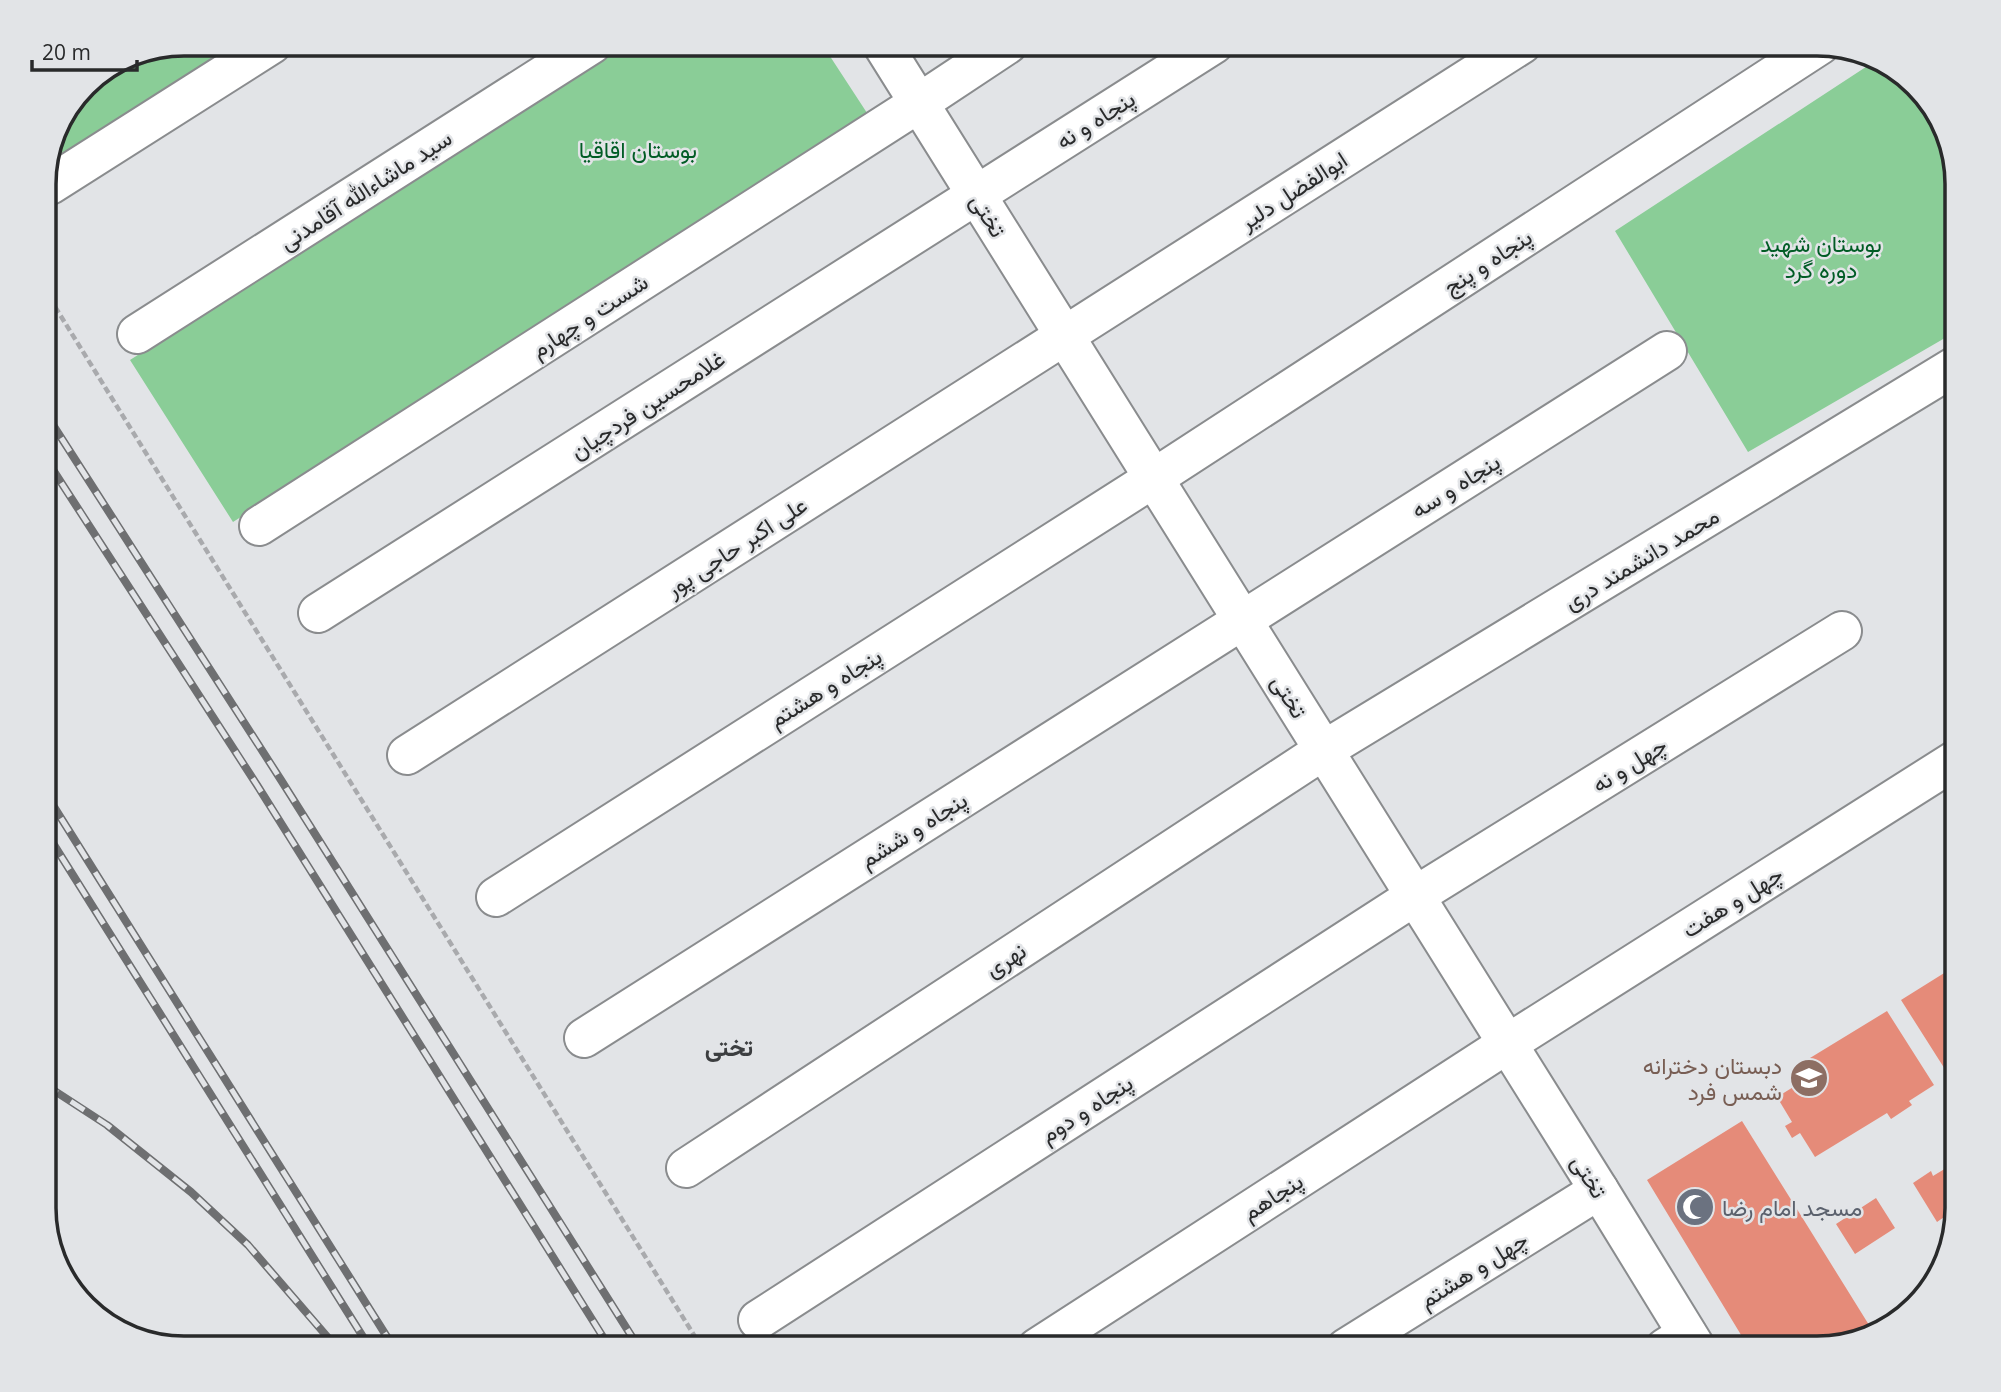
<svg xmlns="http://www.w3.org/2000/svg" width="2001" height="1392" viewBox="0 0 2001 1392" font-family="'Open Sans',Vazirmatn,sans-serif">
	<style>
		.green { fill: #8acd97 }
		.building { fill: #e58b79 }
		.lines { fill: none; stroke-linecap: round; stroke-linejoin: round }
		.street-casing { stroke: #8a8c8e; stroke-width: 42 }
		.secondary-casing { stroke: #8a8c8e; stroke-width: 42 }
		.path { stroke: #a9aaad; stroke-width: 4.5; stroke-dasharray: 7 3.5; stroke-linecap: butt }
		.street { stroke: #fff; stroke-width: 38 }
		.secondary { stroke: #fff; stroke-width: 38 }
		.rail-casing { stroke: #6e6f71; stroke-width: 8 }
		.rail { stroke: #e2e4e7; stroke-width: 5; stroke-dasharray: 16; stroke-linecap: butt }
		.labels { text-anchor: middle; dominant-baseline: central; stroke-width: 5; stroke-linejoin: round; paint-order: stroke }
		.street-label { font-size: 23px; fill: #292a2b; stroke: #e2e4e7 }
		.park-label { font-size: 23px; fill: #015c25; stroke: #e2e4e7 }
		.education-label { font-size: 23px; fill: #785e54; stroke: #e2e4e7; text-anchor: end }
		.worship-label { font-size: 23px; fill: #5b616d; stroke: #e2e4e7; text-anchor: start }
		.neighbourhood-label { font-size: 24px; font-weight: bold; fill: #3c3e40; stroke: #e2e4e7 }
		.rim { fill: none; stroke: #292a2b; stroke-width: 3.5 }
	</style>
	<rect width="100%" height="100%" fill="#e2e4e7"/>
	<path class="green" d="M184,44H240L45,170L55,130L85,85L131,54Z
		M626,44H822L869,116L233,522L130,360Z
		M1875,61L1895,68L1939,114L1957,184V331L1748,452L1615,231Z"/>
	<path class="building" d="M1957,965V1068L1948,1074L1901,1000Z
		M1887,1011L1934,1085L1909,1101L1912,1105L1891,1119L1887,1113L1815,1157L1800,1133L1792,1138L1785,1126L1792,1122L1777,1097L1819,1071L1810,1058Z
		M1742,1121L1810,1230L1874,1333L1817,1348H1749L1647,1180Z
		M1957,1154V1208L1937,1222L1913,1183L1931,1171L1933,1176L1956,1162L1952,1157Z
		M1876,1198L1895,1228L1855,1254L1836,1224Z"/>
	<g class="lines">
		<defs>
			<path id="street" d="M50,185L272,44
				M137,334L592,44
				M259,526L919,103L1008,44
				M318,613L1214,44
				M407,755L1522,44
				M496,897L1154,478L1820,45
				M584,1038L1667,351
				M686,1168L1324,750L1957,365
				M758,1320L1415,896L1842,631
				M1037,1348L1507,1044L1957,759
				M1346,1348L1599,1190
				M1665,1348L1687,1334"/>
			<path id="secondary" d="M882,44L1599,1190L1696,1348"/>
		</defs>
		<use href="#street" class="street-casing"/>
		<use href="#secondary" class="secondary-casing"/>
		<path class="path" d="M44,289L702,1348"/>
		<use href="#street" class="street"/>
		<use href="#secondary" class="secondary"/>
		<defs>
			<path id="rail" d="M44,411L281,780L639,1348
				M44,456L257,785L610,1348
				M44,791L394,1348
				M44,829L370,1348
				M44,1084L107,1125L191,1192L248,1245L337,1348"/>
		</defs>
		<use href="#rail" class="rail-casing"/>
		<use href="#rail" class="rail"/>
	</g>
	<defs>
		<symbol id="school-disc" viewBox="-11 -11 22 22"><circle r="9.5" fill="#8d6e63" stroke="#e2e4e7"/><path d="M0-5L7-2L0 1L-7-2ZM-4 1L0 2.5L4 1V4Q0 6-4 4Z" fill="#fff"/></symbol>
		<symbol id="mosque-disc" viewBox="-11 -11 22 22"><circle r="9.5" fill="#6b7280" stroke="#e2e4e7"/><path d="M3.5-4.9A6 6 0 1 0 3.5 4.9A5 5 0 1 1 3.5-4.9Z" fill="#fff"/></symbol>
	</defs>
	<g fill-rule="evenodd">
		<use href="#school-disc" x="1787" y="1056" width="44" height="44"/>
		<use href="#mosque-disc" x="1673" y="1185" width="44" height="44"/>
	</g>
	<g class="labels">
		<g class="street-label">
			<text transform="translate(1095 119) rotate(-32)">پنجاه و نه</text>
			<text transform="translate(365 189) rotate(-33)">سید ماشاءالله آقامدنی</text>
			<text transform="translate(1293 190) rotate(-33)">ابوالفضل دلیر</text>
			<text transform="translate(989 215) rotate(58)">تختی</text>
			<text transform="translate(1487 261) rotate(-33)">پنجاه و پنج</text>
			<text transform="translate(589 315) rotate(-33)">شست و چهارم</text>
			<text transform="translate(647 404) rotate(-33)">غلامحسین فردچیان</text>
			<text transform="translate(1455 485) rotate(-32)">پنجاه و سه</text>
			<text transform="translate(736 546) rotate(-33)">علی اکبر حاجی پور</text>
			<text transform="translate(1641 558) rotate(-31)">محمد دانشمند دری</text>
			<text transform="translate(825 687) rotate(-32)">پنجاه و هشتم</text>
			<text transform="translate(1290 696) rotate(58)">تختی</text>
			<text transform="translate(1629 764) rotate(-32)">چهل و نه</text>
			<text transform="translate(913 829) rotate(-32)">پنجاه و ششم</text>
			<text transform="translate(1732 901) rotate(-32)">چهل و هفت</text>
			<text transform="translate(1005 959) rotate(-33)">نهری</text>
			<text transform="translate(1086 1108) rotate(-33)">پنجاه و دوم</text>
			<text transform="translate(1590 1176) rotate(58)">تختی</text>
			<text transform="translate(1272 1196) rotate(-33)">پنجاهم</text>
			<text transform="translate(1473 1269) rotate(-32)">چهل و هشتم</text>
		</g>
		<g class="park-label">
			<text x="638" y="149">بوستان اقاقیا</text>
			<text x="1821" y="243">بوستان شهید<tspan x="1821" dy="26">دوره گرد</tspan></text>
		</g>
		<g class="education-label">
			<text x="1782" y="1065">دبستان دخترانه<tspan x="1782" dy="26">شمس فرد</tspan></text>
		</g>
		<g class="worship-label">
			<text x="1722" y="1207">مسجد امام رضا</text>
		</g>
		<g class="neighbourhood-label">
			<text x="729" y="1046">تختی</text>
		</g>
	</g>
	<path d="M0 0H2001V1392H0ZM184 56H1817A128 128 0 0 1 1945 184V1208A128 128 0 0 1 1817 1336H184A128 128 0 0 1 56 1208V184A128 128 0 0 1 184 56Z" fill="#e2e4e7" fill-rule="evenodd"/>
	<path class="rim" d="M184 56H1817A128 128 0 0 1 1945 184V1208A128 128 0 0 1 1817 1336H184A128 128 0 0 1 56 1208V184A128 128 0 0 1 184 56Z"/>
	<path d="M32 60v10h105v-10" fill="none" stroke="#292a2b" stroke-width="3.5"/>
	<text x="42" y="60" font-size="21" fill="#292a2b" stroke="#e2e4e7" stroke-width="5" paint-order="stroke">20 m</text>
</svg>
